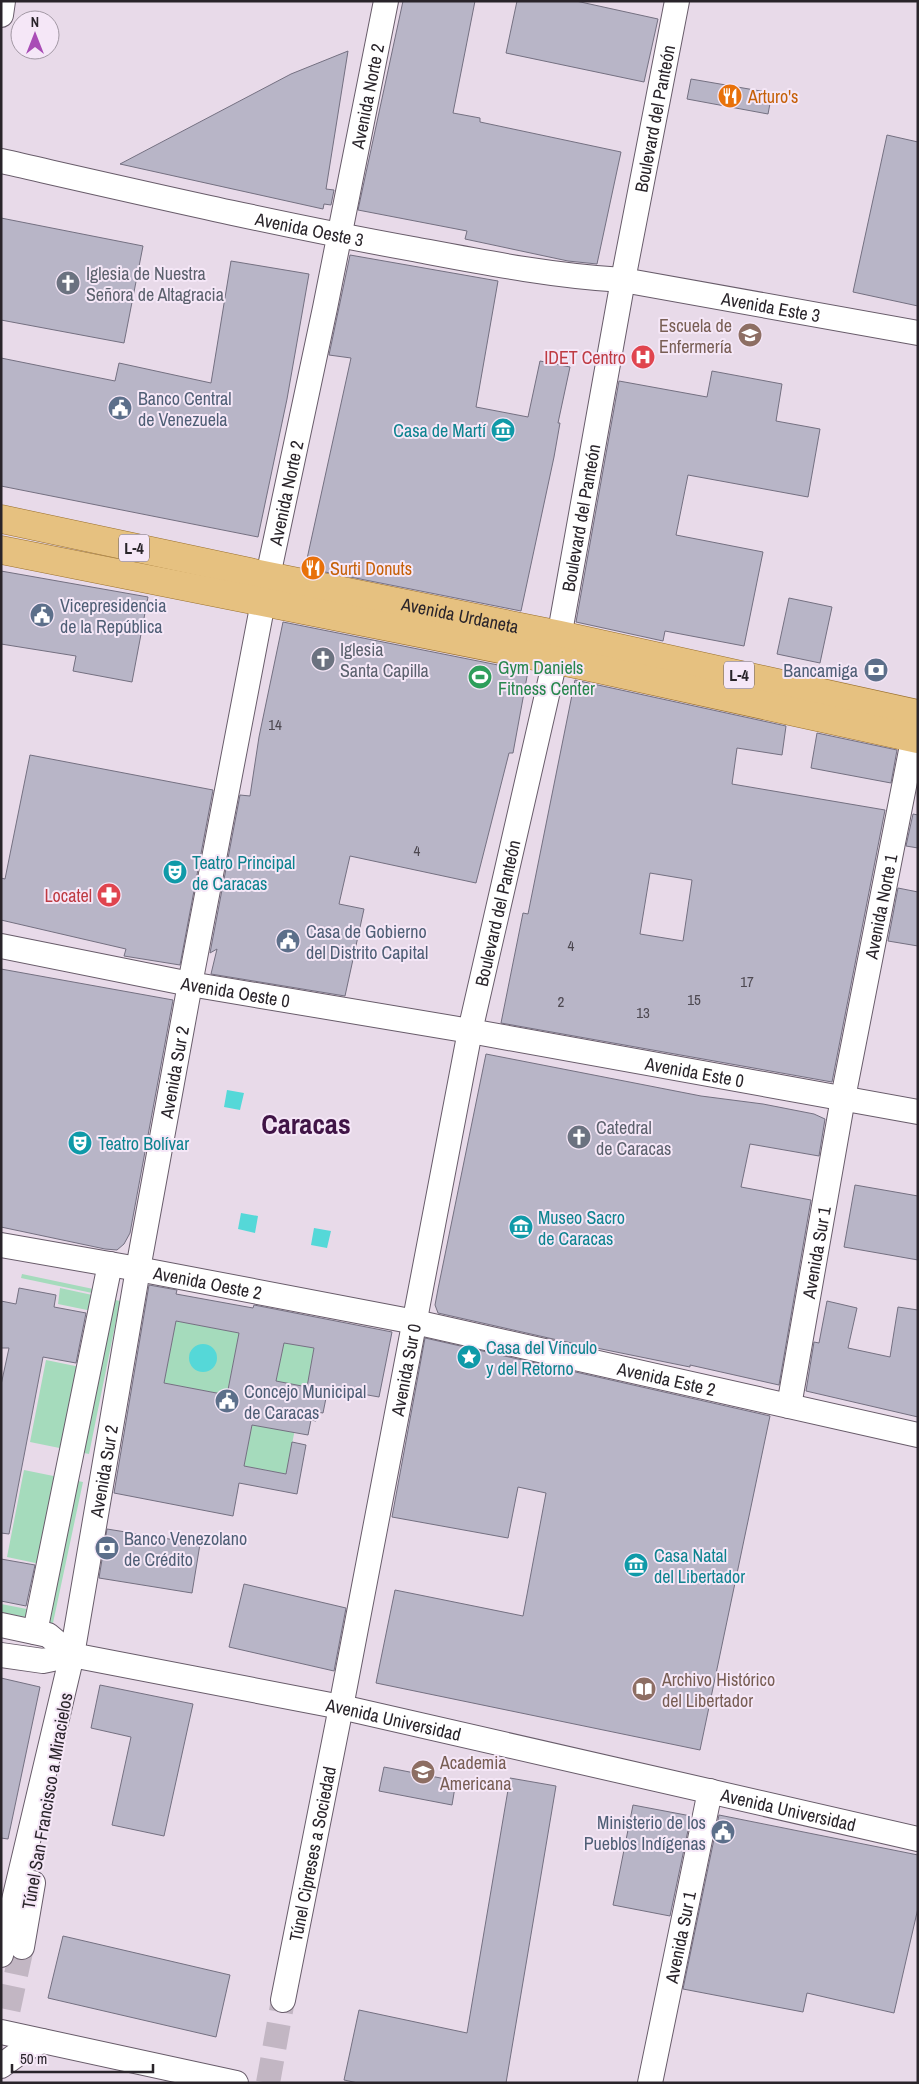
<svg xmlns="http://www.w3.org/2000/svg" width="919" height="2084" viewBox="0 0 919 2084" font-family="'Archivo Narrow',sans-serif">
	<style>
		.green { fill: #a5dbbc }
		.water { fill: #55d8d8 }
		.building { fill: #b8b5c7; stroke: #747081; fill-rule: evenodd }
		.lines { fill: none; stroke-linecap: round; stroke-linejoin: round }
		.minor-tunnel { stroke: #c2b6c3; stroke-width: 24; stroke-dasharray: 24 12; stroke-linecap: butt }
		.minor-casing { stroke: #685c6a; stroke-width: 26 }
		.major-casing { stroke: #996f2b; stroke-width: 29 }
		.minor { stroke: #fff; stroke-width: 24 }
		.major { stroke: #e6c180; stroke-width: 28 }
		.labels { text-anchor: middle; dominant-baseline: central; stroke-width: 4; stroke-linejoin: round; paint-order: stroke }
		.number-label { font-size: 15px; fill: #4d4851 }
		.shield { fill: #f5e7f7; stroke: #665e68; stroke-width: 1 }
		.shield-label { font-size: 16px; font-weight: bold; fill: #29242a }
		.street-label { font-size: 18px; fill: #29242a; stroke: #f5e7f7 }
		.food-label { font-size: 18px; fill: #c56008; stroke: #f5e7f7; text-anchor: start }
		.worship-label { font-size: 18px; fill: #5b616d; stroke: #f5e7f7; text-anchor: start }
		.education-label { font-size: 18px; fill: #785e54; stroke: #f5e7f7; text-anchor: start }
		.health-label { font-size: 18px; fill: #be3a42; stroke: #f5e7f7; text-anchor: end }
		.service-label { font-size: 18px; fill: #4e5e75; stroke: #f5e7f7; text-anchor: start }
		.culture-label { font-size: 18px; fill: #0d838f; stroke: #f5e7f7; text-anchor: start }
		.leisure-label { font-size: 18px; fill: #27864d; stroke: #f5e7f7; text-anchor: start }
		.town-label { font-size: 28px; font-weight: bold; fill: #401446; stroke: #f5e7f7 }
	</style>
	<rect width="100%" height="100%" fill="#e8dae9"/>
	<path class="green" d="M22,1274L117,1294L116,1298L21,1278Z
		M60,1288L120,1301L89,1454L30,1442L46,1360L80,1367L92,1311L58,1304Z
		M176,1321L239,1333L227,1395L164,1383Z
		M284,1343L314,1348L306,1394L276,1381Z
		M299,1409L286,1474L244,1466L252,1425Z
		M24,1470L83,1482L53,1623L1,1612V1604L32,1610L40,1564L7,1557Z"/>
	<path class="water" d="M227,1090L244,1093L240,1110L224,1107Z
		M241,1213L258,1216L255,1233L238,1229Z
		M314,1228L331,1231L327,1248L311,1245Z
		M189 1358a14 14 0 1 1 28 0a14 14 0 1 1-28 0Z"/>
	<path class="building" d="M403,1H475L453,113L480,118V122L621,152L597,264L568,261L465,239L467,231L358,210Z
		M517,1H576L658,19L644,82L506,53Z
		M348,51L326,189L334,190L331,205L324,204L323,209L120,164L291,74Z
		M691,79L772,93L768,114L687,99Z
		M887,135L918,142V306L853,292Z
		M1,218L143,246L124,343L1,320Z
		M350,255L498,281L476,407L528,417L540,361L570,367L558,423H560L554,457L521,611L305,568L351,358L329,355Z
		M231,261L309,274L287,399L258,537L1,486V358L115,381L119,363L211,383Z
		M712,371L782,384L776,421L820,429L808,497L688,475L676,535L763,552L744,646L665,631L663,641L576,622L619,381L707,397Z
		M1,571L148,597L132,682L73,671L76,656L1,644Z
		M789,598L832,607L820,663L777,654Z
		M283,622L528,671L513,753H509L476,883L350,856L339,904L364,909L345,996L211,974L217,949L210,953L240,795L250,796L259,737Z
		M575,680L786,726L782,755L737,748L732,784L885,810L832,1082L501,1023L523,913L528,914ZM650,873L692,880L683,941L640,934Z
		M817,733L897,750L891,783L811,768Z
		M30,755L213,790L180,965L124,956L126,949L1,920V878L5,879Z
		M913,814L918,815V848L906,846Z
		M898,888L918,892V946L888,941Z
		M1,969L173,1000L130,1233L124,1244L117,1250L105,1249L1,1227Z
		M486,1054L701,1096L763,1104L814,1114L825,1119L819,1156L750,1144L741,1187L811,1200L779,1385L690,1365V1367L562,1341L438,1313L435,1305L438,1289Z
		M855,1185L918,1196V1260L844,1247Z
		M149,1285L177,1290L176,1294L253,1308L254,1305L392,1332L379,1397L328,1388L323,1413L317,1412L316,1421L311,1420L308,1435L252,1425L244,1466L286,1474L292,1442L306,1445L297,1494L239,1483L233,1516L114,1493ZM176,1321L239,1333L227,1395L164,1383ZM284,1343L314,1348L307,1387L276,1381Z
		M19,1288L56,1295L54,1307L86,1313L76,1363L43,1357L9,1534L1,1533V1385L9,1348H1V1301L16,1304Z
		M827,1301L857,1308L848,1348L890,1357L898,1307L918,1310V1417L806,1391L814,1342L819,1343Z
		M425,1338L770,1416L700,1750L376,1683L395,1590L523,1616L546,1493L518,1487L508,1538L392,1517Z
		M107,1529L200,1544L192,1593L99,1578Z
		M1,1559L35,1565L26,1606L1,1601Z
		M244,1584L346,1608L334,1671L229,1647Z
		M1,1678L40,1687L8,1839L1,1838Z
		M100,1685L193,1704L164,1836L112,1825L131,1737L91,1728Z
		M384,1767L456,1781L452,1805L379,1791Z
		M510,1778L556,1786L506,2083H358L344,2080L359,2010L467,2033Z
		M633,1805L691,1816L670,1916L613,1905Z
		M719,1815L918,1855V1908L894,2013L807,1993L803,2012L683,1989Z
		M63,1936L230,1975L216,2037L48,1998Z"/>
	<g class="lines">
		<path class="minor-tunnel" d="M1,2045L22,1947
			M268,2083L283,2000"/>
		<defs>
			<g id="minor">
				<path d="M1,15L3,1"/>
				<path id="s1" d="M1,161C138,192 275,224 413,249C482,262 552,276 623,280L918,333"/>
				<path id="s2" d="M1,946L190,984L470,1031L918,1112"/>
				<path id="s3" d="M1,1245L138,1269L415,1322L918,1435"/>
				<path id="s4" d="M789,1406L843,1098L917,720"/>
				<path d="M1,1625L48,1635L72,1655"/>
				<path d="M35,1632L110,1264"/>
				<path id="s5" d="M1,1655L43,1661L72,1655L341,1707L918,1839"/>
				<path d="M22,1947L33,1883"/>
				<path id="s6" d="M1,1955L72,1655L138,1269L190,984L268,576L325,308L386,1"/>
				<path id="s7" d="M283,2000L341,1707L470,1031L555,660L623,280L677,1"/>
				<path d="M1,2032L236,2083"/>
				<path d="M1,2066L23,2050L42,2041"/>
				<path id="s8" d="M650,2083L710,1791"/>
			</g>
			<g id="major">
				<path id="s9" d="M1,519L268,576L560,635L918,714"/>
				<path d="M1,550L580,665L918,739"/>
			</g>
		</defs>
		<use href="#minor" class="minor-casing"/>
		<use href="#major" class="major-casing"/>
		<use href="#minor" class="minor"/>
		<use href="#major" class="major"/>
	</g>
	<defs>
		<symbol id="restaurant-disc" viewBox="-11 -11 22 22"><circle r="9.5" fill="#e8710a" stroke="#f5e7f7"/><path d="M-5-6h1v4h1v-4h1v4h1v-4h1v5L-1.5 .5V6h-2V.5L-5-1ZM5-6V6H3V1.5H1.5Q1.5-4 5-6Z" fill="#fff"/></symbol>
		<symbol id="church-disc" viewBox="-11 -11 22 22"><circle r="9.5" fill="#6b7280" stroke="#f5e7f7"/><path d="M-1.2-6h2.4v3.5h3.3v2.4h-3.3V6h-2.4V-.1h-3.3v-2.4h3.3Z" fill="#fff"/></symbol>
		<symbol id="university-disc" viewBox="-11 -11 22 22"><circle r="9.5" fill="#8d6e63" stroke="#f5e7f7"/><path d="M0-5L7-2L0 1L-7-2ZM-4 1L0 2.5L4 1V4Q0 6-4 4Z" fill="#fff"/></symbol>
		<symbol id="hospital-disc" viewBox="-11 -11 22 22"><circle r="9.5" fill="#e0444e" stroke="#f5e7f7"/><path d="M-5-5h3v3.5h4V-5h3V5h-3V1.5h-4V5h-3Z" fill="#fff"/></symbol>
		<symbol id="civic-disc" viewBox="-11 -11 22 22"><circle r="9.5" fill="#5c6f8a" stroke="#f5e7f7"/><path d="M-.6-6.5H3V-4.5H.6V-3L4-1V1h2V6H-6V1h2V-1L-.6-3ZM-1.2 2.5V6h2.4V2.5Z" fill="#fff"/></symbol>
		<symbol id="museum-disc" viewBox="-11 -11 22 22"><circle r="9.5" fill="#0f9aa8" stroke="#f5e7f7"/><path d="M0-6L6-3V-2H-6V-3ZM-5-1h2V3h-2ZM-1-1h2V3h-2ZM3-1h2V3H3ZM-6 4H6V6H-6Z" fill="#fff"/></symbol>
		<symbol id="bank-disc" viewBox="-11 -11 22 22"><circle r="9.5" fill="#5c6f8a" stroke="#f5e7f7"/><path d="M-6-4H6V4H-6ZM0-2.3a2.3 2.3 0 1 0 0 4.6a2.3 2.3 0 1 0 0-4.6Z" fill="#fff"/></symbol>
		<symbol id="stadium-disc" viewBox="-11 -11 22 22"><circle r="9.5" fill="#2e9e5b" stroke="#f5e7f7"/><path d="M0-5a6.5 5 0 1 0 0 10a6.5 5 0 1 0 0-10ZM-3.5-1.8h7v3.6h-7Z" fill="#fff"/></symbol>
		<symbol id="theatre-disc" viewBox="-11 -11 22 22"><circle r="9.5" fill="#0f9aa8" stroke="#f5e7f7"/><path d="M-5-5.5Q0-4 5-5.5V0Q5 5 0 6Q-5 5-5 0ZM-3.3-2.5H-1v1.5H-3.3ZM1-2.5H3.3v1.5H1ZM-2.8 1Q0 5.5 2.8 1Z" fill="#fff"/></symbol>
		<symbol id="pharmacy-disc" viewBox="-11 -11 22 22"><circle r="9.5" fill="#e0444e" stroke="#f5e7f7"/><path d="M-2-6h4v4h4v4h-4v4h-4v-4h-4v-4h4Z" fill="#fff"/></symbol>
		<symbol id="sight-disc" viewBox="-11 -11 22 22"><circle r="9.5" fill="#0f9aa8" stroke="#f5e7f7"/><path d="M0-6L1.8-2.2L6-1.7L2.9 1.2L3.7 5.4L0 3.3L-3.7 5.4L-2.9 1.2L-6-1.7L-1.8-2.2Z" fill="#fff"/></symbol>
		<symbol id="library-disc" viewBox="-11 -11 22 22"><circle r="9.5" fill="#8d6e63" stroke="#f5e7f7"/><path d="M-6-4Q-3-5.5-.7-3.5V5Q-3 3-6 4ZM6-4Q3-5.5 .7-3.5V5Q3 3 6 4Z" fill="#fff"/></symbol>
	</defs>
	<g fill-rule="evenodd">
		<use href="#restaurant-disc" x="716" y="82" width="28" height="28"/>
		<use href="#church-disc" x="54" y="269" width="28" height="28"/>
		<use href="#university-disc" x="736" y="321" width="28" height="28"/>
		<use href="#hospital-disc" x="629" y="343" width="28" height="28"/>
		<use href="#civic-disc" x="106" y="394" width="28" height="28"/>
		<use href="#museum-disc" x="489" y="416" width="28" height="28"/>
		<use href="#restaurant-disc" x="299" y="554" width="28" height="28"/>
		<use href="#civic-disc" x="28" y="601" width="28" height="28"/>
		<use href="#church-disc" x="309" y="645" width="28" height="28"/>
		<use href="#bank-disc" x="862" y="656" width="28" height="28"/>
		<use href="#stadium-disc" x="466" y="663" width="28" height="28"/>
		<use href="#theatre-disc" x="161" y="858" width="28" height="28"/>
		<use href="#pharmacy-disc" x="95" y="881" width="28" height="28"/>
		<use href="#civic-disc" x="274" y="927" width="28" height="28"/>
		<use href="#church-disc" x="565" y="1123" width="28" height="28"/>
		<use href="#theatre-disc" x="66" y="1129" width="28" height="28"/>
		<use href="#museum-disc" x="507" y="1213" width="28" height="28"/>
		<use href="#sight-disc" x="455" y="1343" width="28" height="28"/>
		<use href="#civic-disc" x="213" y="1387" width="28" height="28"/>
		<use href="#bank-disc" x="93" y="1534" width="28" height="28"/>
		<use href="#museum-disc" x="622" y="1551" width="28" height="28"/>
		<use href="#library-disc" x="630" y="1675" width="28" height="28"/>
		<use href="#university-disc" x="409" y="1758" width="28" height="28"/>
		<use href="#civic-disc" x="709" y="1818" width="28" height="28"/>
	</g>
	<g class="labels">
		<g class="number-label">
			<text x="275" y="724">14</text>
			<text x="417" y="850">4</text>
			<text x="571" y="945">4</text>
			<text x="747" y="981">17</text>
			<text x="694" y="999">15</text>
			<text x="561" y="1001">2</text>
			<text x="643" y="1012">13</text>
		</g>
		<g class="shield">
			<rect x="119" y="534.5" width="30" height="27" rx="4"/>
			<rect x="724" y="661.5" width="30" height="27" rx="4"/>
		</g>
		<g class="shield-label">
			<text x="134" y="548">L-4</text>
			<text x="739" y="675">L-4</text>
		</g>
		<g class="street-label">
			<text stroke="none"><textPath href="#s6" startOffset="1895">Avenida Norte 2</textPath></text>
			<text stroke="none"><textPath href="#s7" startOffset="1918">Boulevard del Panteón</textPath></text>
			<text stroke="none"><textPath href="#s1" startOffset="316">Avenida Oeste 3</textPath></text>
			<text stroke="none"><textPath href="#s1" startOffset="784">Avenida Este 3</textPath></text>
			<text stroke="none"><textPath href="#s6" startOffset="1490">Avenida Norte 2</textPath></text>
			<text stroke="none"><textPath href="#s7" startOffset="1512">Boulevard del Panteón</textPath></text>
			<text stroke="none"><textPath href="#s9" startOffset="469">Avenida Urdaneta</textPath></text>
			<text stroke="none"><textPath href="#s4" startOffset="508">Avenida Norte 1</textPath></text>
			<text stroke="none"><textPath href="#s7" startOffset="1108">Boulevard del Panteón</textPath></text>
			<text stroke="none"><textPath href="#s2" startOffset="239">Avenida Oeste 0</textPath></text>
			<text stroke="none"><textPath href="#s2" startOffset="705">Avenida Este 0</textPath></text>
			<text stroke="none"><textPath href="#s6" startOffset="900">Avenida Sur 2</textPath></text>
			<text stroke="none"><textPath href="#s4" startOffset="156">Avenida Sur 1</textPath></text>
			<text stroke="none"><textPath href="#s3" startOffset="210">Avenida Oeste 2</textPath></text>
			<text stroke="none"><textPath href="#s7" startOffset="642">Avenida Sur 0</textPath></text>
			<text stroke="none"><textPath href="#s3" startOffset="679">Avenida Este 2</textPath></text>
			<text stroke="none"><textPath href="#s6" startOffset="495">Avenida Sur 2</textPath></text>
			<text stroke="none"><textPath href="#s5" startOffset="400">Avenida Universidad</textPath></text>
			<text transform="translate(47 1801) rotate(-80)">Túnel San Francisco a Miracielos</text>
			<text stroke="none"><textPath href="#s5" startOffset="805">Avenida Universidad</textPath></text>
			<text stroke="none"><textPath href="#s7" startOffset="149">Túnel Cipreses a Sociedad</textPath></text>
			<text stroke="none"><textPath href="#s8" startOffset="149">Avenida Sur 1</textPath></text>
		</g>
		<g class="food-label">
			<text x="748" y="96">Arturo's</text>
			<text x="330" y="568">Surti Donuts</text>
		</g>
		<g class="worship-label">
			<text x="86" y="273">Iglesia de Nuestra<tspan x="86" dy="21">Señora de Altagracia</tspan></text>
			<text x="340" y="649">Iglesia<tspan x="340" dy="21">Santa Capilla</tspan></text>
			<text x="596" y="1127">Catedral<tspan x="596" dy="21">de Caracas</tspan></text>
		</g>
		<g class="education-label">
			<text x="732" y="325" text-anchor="end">Escuela de<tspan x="732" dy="21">Enfermería</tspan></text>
			<text x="662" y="1679">Archivo Histórico<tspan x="662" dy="21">del Libertador</tspan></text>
			<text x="440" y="1762">Academia<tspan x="440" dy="21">Americana</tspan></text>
		</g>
		<g class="health-label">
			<text x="626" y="357">IDET Centro</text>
			<text x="92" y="895">Locatel</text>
		</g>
		<g class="service-label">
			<text x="138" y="398">Banco Central<tspan x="138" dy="21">de Venezuela</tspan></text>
			<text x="60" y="605">Vicepresidencia<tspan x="60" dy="21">de la República</tspan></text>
			<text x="858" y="670" text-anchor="end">Bancamiga</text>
			<text x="306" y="931">Casa de Gobierno<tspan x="306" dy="21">del Distrito Capital</tspan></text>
			<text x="244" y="1391">Concejo Municipal<tspan x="244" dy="21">de Caracas</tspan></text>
			<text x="124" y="1538">Banco Venezolano<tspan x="124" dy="21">de Crédito</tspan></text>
			<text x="706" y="1822" text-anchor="end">Ministerio de los<tspan x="706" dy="21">Pueblos Indígenas</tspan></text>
		</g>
		<g class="culture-label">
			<text x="486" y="430" text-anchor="end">Casa de Martí</text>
			<text x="192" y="862">Teatro Principal<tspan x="192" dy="21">de Caracas</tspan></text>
			<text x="98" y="1143">Teatro Bolívar</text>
			<text x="538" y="1217">Museo Sacro<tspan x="538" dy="21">de Caracas</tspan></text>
			<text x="486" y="1347">Casa del Vínculo<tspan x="486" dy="21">y del Retorno</tspan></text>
			<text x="654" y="1555">Casa Natal<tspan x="654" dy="21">del Libertador</tspan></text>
		</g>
		<g class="leisure-label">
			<text x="498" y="667">Gym Daniels<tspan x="498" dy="21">Fitness Center</tspan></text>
		</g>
		<g class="town-label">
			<text x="306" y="1124">Caracas</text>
		</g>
	</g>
	<rect width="919" height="2084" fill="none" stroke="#29242a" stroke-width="5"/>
	<g transform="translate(35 35)"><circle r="24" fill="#f5e7f7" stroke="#a399a5"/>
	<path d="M0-4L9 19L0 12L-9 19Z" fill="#a94cb6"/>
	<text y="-8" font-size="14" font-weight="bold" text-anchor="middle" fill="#29242a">N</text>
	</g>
	<path d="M12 2064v8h141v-8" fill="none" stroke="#29242a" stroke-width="2.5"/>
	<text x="20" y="2064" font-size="15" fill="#29242a" stroke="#f5e7f7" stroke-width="4" paint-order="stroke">50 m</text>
</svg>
